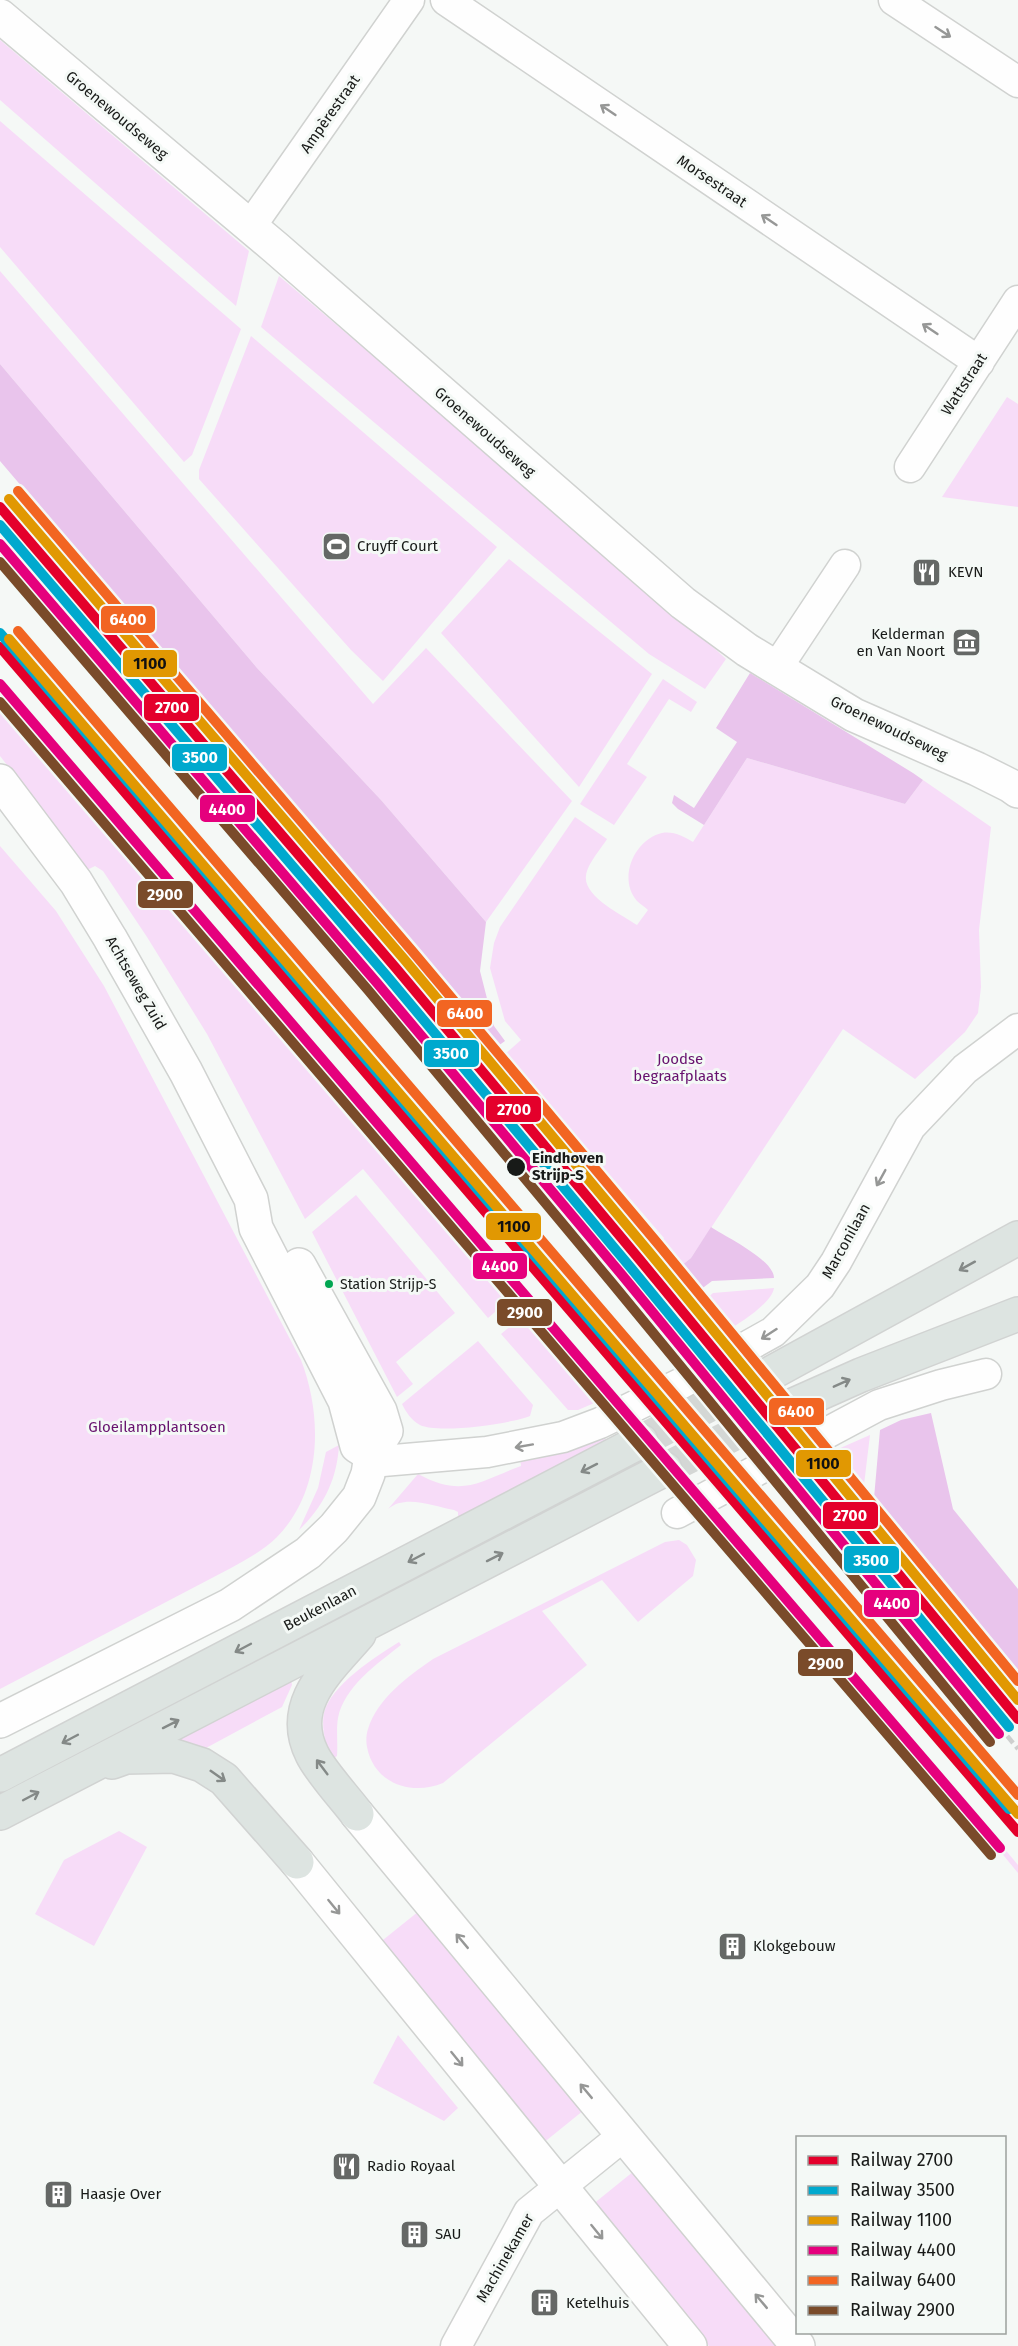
<svg xmlns="http://www.w3.org/2000/svg" width="1018" height="2346" viewBox="0 0 1018 2346" font-family="'Fira Sans',sans-serif">
	<style>
		.green { fill: #f7dcf8 }
		.forest { fill: #e9c4ec }
		.lines { fill: none; stroke-linecap: round; stroke-linejoin: round }
		.primary-tunnel { stroke: #d4d7d5; stroke-width: 33; stroke-dasharray: 33 16; stroke-linecap: butt }
		.minor-casing { stroke: #d0d2d0; stroke-width: 33 }
		.tertiary-casing { stroke: #d0d2d0; stroke-width: 36 }
		.primary-casing { stroke: #d1d3d2; stroke-width: 36 }
		.minor { stroke: #fefefe; stroke-width: 30 }
		.tertiary { stroke: #fefefe; stroke-width: 33 }
		.primary { stroke: #dde4e1; stroke-width: 33 }
		.rail { stroke: #cecfce; stroke-width: 4.5; stroke-dasharray: 9 4.5; stroke-linecap: butt }
		.rail-1-casing { stroke: #f4f9f6; stroke-width: 15 }
		.rail-2-casing { stroke: #f4f9f6; stroke-width: 15 }
		.rail-3-casing { stroke: #f4f9f6; stroke-width: 15 }
		.rail-4-casing { stroke: #f4f9f6; stroke-width: 15 }
		.rail-5-casing { stroke: #f4f9f6; stroke-width: 15 }
		.rail-6-casing { stroke: #f4f9f6; stroke-width: 15 }
		.rail-1 { stroke: #e4002b; stroke-width: 10 }
		.rail-2 { stroke: #00a9ce; stroke-width: 10 }
		.rail-3 { stroke: #e19802; stroke-width: 10 }
		.rail-4 { stroke: #e5007d; stroke-width: 10 }
		.rail-5 { stroke: #f26522; stroke-width: 10 }
		.rail-6 { stroke: #7a4b2a; stroke-width: 10 }
		.oneway { stroke: #969796 }
		.oneway2 { stroke: #848987 }
		.stop-dot { fill: #181a18; stroke: #f4f9f6; stroke-width: 2 }
		.bus-dot { fill: #00a651; stroke: #f4f9f6; stroke-width: 2 }
		.labels { text-anchor: middle; dominant-baseline: central; stroke-width: 6; stroke-linejoin: round; paint-order: stroke }
		.bus-label { font-size: 14px; fill: #181a18; stroke: #f4f9f6; text-anchor: start }
		.street-label { font-size: 15px; fill: #181a18; stroke: #f4f9f6 }
		.poi-label { font-size: 15px; fill: #181a18; stroke: #f4f9f6; text-anchor: start }
		.park-label { font-size: 15px; fill: #67116e; stroke: #f4f9f6 }
		.stop-label { font-size: 15px; font-weight: bold; fill: #181a18; stroke: #f4f9f6; text-anchor: start }
		.line-badge { stroke: #f4f9f6; stroke-width: 2 }
		.badge-label { font-size: 16px; text-anchor: middle; font-weight: bold; fill: #fff }
		.pale-badge-label { font-size: 16px; text-anchor: middle; font-weight: bold; fill: #111 }
	</style>
	<rect width="100%" height="100%" fill="#f5f8f6"/>
	<path class="green" d="M0,40L249,251L236,306L0,100Z
		M0,121L241,329L192,455L184,462L0,247Z
		M0,271L373,704L426,648L572,801L486,922L381,800L257,668L0,364Z
		M279,276L674,611L726,659L705,689L649,654L261,327Z
		M251,336L497,547L383,681L351,650L199,479V470Z
		M1007,397L1018,404V507L942,497Z
		M509,559L652,674L579,787L441,633Z
		M663,679L697,702L691,712L669,699L627,764L647,777L614,825L580,804Z
		M0,686L477,1244L476,1246L515,1295L488,1318L363,1169L305,1219L207,1034L147,937L103,871L95,866L83,872L33,798L0,756Z
		M747,758L905,804L923,780L991,827L979,930L981,987L978,1013L965,1032L915,1079L843,1029L691,1258L681,1266L662,1241L664,1238L505,1054L521,1040L505,1021L490,968L494,943L500,927L575,817L607,839C601,849 587,864 586,876C583,896 622,915 637,925L648,910C645,907 640,904 637,901C617,878 635,839 662,833C674,831 684,837 693,842Z
		M0,846L56,911L104,986L301,1360C323,1417 322,1491 277,1537C264,1550 247,1559 231,1568L0,1689Z
		M356,1195L455,1313L396,1362L413,1384L397,1397L312,1232Z
		M774,1288C772,1303 740,1323 727,1331L703,1302L713,1293Z
		M520,1318L543,1328L606,1398L578,1410H568L501,1334Z
		M478,1341L533,1405L530,1416C510,1424 438,1434 420,1425C411,1420 406,1412 402,1404Z
		M870,1435L863,1493L829,1453Z
		M604,1436L606,1441L458,1517V1512L454,1510C433,1506 405,1494 388,1509L418,1474C463,1498 478,1482 521,1466L520,1458Z
		M339,1445C337,1479 324,1506 299,1530L318,1488L326,1452Z
		M679,1540L687,1545L696,1560L693,1576L638,1622L602,1580L542,1611L587,1665L443,1783C412,1796 374,1784 367,1747C366,1742 366,1735 368,1729C378,1698 407,1677 433,1659L665,1542Z
		M781,1585L787,1589L1018,1865V1873Z
		M399,1642L401,1645C377,1664 344,1687 338,1718C336,1730 338,1743 337,1756L331,1760C326,1746 321,1728 324,1713C331,1685 375,1657 399,1642Z
		M291,1679L292,1685L282,1707L206,1748L179,1740L178,1738Z
		M119,1831L147,1847L94,1946L35,1914L64,1860Z
		M424,1907L589,2106L542,2144L378,1944Z
		M398,2035L458,2108L444,2121L373,2083Z
		M639,2167L779,2346H709L592,2205Z"/>
	<path class="forest" d="M0,364L257,668L381,800L486,922L480,971L494,1026L505,1041L498,1046L0,461Z
		M750,673L913,773L923,780L905,804L747,758L704,825L678,809L672,803L674,795L694,808L737,742L716,728Z
		M711,1227C726,1237 774,1260 774,1278L712,1281L700,1290L681,1266L691,1258Z
		M931,1413L953,1509L1018,1589V1686L881,1521L883,1519L870,1502L874,1498L880,1430L901,1420Z"/>
	<g class="lines">
		<path class="primary-tunnel" d="M641,1441L764,1377
			M665,1469L789,1407"/>
		<defs>
			<path id="minor" d="M446,0L979,362
				M894,0L1018,82
				M250,227L409,0
				M910,467L1018,301
				M776,669L845,565
				M371,1462L487,1452L563,1437L600,1423L682,1383L773,1332L820,1286L836,1262L910,1127L965,1069L1018,1029
				M677,1513L879,1405L941,1385L986,1374
				M456,2346L529,2212L623,2136"/>
			<path id="tertiary" d="M0,16L276,248L683,603L747,650L854,715L977,769L1011,786L1018,791
				M0,781L76,882L110,938L186,1072L251,1199L256,1228L345,1401L357,1446L371,1455
				M0,1721L230,1605L308,1553L334,1528L359,1497L368,1474L371,1455L386,1431L380,1411L299,1265
				M357,1814L798,2346
				M297,1862L690,2346"/>
			<path id="primary" d="M764,1377L1018,1238
				M789,1407L861,1375L1018,1314
				M112,1762L126,1757L174,1756L202,1765L224,1779L297,1862
				M0,1775L641,1441
				M0,1813L665,1469
				M357,1814C345,1798 320,1771 312,1754C287,1704 329,1669 359,1634"/>
		</defs>
		<use href="#minor" class="minor-casing"/>
		<use href="#tertiary" class="tertiary-casing"/>
		<use href="#primary" class="primary-casing"/>
		<use href="#minor" class="minor"/>
		<use href="#tertiary" class="tertiary"/>
		<use href="#primary" class="primary"/>
		<path class="rail" d="M0,537L502,1125L1018,1749"/>
		<defs>
			<path id="rail-1" d="M0,507L395,967L640,1260L1018,1719
				M0,647L1018,1832"/>
			<path id="rail-2" d="M0,525L386,975L631,1268L1009,1727
				M0,633L1009,1809"/>
			<path id="rail-3" d="M9,499L404,959L649,1252L1018,1700
				M9,639L1018,1814"/>
			<path id="rail-4" d="M0,544L377,983L622,1275L999,1734
				M0,684L1000,1848"/>
			<path id="rail-5" d="M18,491L413,952L659,1245L1018,1681
				M18,631L1018,1795"/>
			<path id="rail-6" d="M0,562L368,990L612,1283L990,1742
				M0,702L991,1855"/>
		</defs>
		<use href="#rail-1" class="rail-1-casing"/>
		<use href="#rail-2" class="rail-2-casing"/>
		<use href="#rail-3" class="rail-3-casing"/>
		<use href="#rail-4" class="rail-4-casing"/>
		<use href="#rail-5" class="rail-5-casing"/>
		<use href="#rail-6" class="rail-6-casing"/>
		<use href="#rail-1" class="rail-1"/>
		<use href="#rail-2" class="rail-2"/>
		<use href="#rail-3" class="rail-3"/>
		<use href="#rail-4" class="rail-4"/>
		<use href="#rail-5" class="rail-5"/>
		<use href="#rail-6" class="rail-6"/>
	</g>
	<defs><path id="oneway-shaft" d="M-6 0H5M1.5-3L5.5 0L1.5 3" fill="none" stroke-width="1.6" stroke-linecap="round" stroke-linejoin="round" transform="scale(1.5)"/></defs>
	<g class="oneway">
		<use href="#oneway-shaft" transform="translate(943 32) rotate(33)"/>
		<use href="#oneway-shaft" transform="translate(608 110) rotate(-146)"/>
		<use href="#oneway-shaft" transform="translate(769 220) rotate(-146)"/>
		<use href="#oneway-shaft" transform="translate(930 329) rotate(-146)"/>
		<use href="#oneway-shaft" transform="translate(881 1178) rotate(119)"/>
		<use href="#oneway-shaft" transform="translate(769 1334) rotate(147)"/>
		<use href="#oneway-shaft" transform="translate(524 1446) rotate(170)"/>
		<use href="#oneway-shaft" transform="translate(334 1907) rotate(51)"/>
		<use href="#oneway-shaft" transform="translate(462 1941) rotate(-130)"/>
		<use href="#oneway-shaft" transform="translate(457 2059) rotate(51)"/>
		<use href="#oneway-shaft" transform="translate(586 2091) rotate(-130)"/>
		<use href="#oneway-shaft" transform="translate(597 2232) rotate(51)"/>
		<use href="#oneway-shaft" transform="translate(761 2301) rotate(-130)"/>
	</g>
	<g class="oneway2">
		<use href="#oneway-shaft" transform="translate(967 1266) rotate(151)"/>
		<use href="#oneway-shaft" transform="translate(842 1383) rotate(-24)"/>
		<use href="#oneway-shaft" transform="translate(589 1468) rotate(153)"/>
		<use href="#oneway-shaft" transform="translate(495 1557) rotate(-27)"/>
		<use href="#oneway-shaft" transform="translate(416 1558) rotate(152)"/>
		<use href="#oneway-shaft" transform="translate(243 1648) rotate(152)"/>
		<use href="#oneway-shaft" transform="translate(171 1724) rotate(-27)"/>
		<use href="#oneway-shaft" transform="translate(70 1739) rotate(152)"/>
		<use href="#oneway-shaft" transform="translate(322 1767) rotate(-127)"/>
		<use href="#oneway-shaft" transform="translate(218 1776) rotate(35)"/>
		<use href="#oneway-shaft" transform="translate(31 1796) rotate(-28)"/>
	</g>
	<defs>
		<symbol id="stadium-square" viewBox="-11 -11 22 22"><rect x="-9" y="-9" width="18" height="18" rx="4" fill="#656866" stroke="#f4f9f6"/><path d="M0-5a6.5 5 0 1 0 0 10a6.5 5 0 1 0 0-10ZM-3.5-1.8h7v3.6h-7Z" fill="#fff"/></symbol>
		<symbol id="restaurant-square" viewBox="-11 -11 22 22"><rect x="-9" y="-9" width="18" height="18" rx="4" fill="#656866" stroke="#f4f9f6"/><path d="M-5-6h1v4h1v-4h1v4h1v-4h1v5L-1.5 .5V6h-2V.5L-5-1ZM5-6V6H3V1.5H1.5Q1.5-4 5-6Z" fill="#fff"/></symbol>
		<symbol id="museum-square" viewBox="-11 -11 22 22"><rect x="-9" y="-9" width="18" height="18" rx="4" fill="#656866" stroke="#f4f9f6"/><path d="M0-6L6-3V-2H-6V-3ZM-5-1h2V3h-2ZM-1-1h2V3h-2ZM3-1h2V3H3ZM-6 4H6V6H-6Z" fill="#fff"/></symbol>
		<symbol id="building-square" viewBox="-11 -11 22 22"><rect x="-9" y="-9" width="18" height="18" rx="4" fill="#656866" stroke="#f4f9f6"/><path d="M-4-6H4V6H1V3H-1V6H-4ZM-2.5-4.3h1.7v1.8h-1.7ZM.8-4.3h1.7v1.8H.8ZM-2.5-1h1.7V.8h-1.7ZM.8-1h1.7V.8H.8Z" fill="#fff"/></symbol>
	</defs>
	<g fill-rule="evenodd">
		<use href="#stadium-square" x="320" y="530" width="33" height="33"/>
		<use href="#restaurant-square" x="910" y="556" width="33" height="33"/>
		<use href="#museum-square" x="950" y="626" width="33" height="33"/>
		<use href="#building-square" x="716" y="1930" width="33" height="33"/>
		<use href="#restaurant-square" x="330" y="2150" width="33" height="33"/>
		<use href="#building-square" x="42" y="2178" width="33" height="33"/>
		<use href="#building-square" x="398" y="2218" width="33" height="33"/>
		<use href="#building-square" x="528" y="2286" width="33" height="33"/>
	</g>
	<circle class="stop-dot" cx="516" cy="1167" r="10"/>
	<circle class="bus-dot" cx="329" cy="1284" r="5"/>
	<g class="labels">
		<g class="bus-label">
			<text x="340" y="1284">Station Strijp-S</text>
		</g>
		<g class="street-label">
			<text transform="translate(330 114) rotate(-55)">Ampèrestraat</text>
			<text transform="translate(117 115) rotate(40)">Groenewoudseweg</text>
			<text transform="translate(712 181) rotate(34)">Morsestraat</text>
			<text transform="translate(964 384) rotate(-57)">Wattstraat</text>
			<text transform="translate(485 432) rotate(41)">Groenewoudseweg</text>
			<text transform="translate(889 728) rotate(26)">Groenewoudseweg</text>
			<text transform="translate(136 983) rotate(60)">Achtseweg Zuid</text>
			<text transform="translate(846 1241) rotate(-61)">Marconilaan</text>
			<text transform="translate(320 1608) rotate(-28)">Beukenlaan</text>
			<text transform="translate(505 2258) rotate(-60)">Machinekamer</text>
		</g>
		<g class="poi-label">
			<text x="357" y="546">Cruyff Court</text>
			<text x="948" y="572">KEVN</text>
			<text x="945" y="634" text-anchor="end">Kelderman<tspan x="945" dy="17">en Van Noort</tspan></text>
			<text x="753" y="1946">Klokgebouw</text>
			<text x="367" y="2166">Radio Royaal</text>
			<text x="80" y="2194">Haasje Over</text>
			<text x="435" y="2234">SAU</text>
			<text x="566" y="2303">Ketelhuis</text>
		</g>
		<g class="park-label">
			<text x="680" y="1059">Joodse<tspan x="680" dy="17">begraafplaats</tspan></text>
			<text x="157" y="1427">Gloeilampplantsoen</text>
		</g>
		<g class="stop-label">
			<text x="532" y="1158">Eindhoven<tspan x="532" dy="17">Strijp-S</tspan></text>
		</g>
	</g>
	<g class="line-badge">
		<rect x="100" y="605" width="56" height="29" rx="6" fill="#f26522"/>
		<rect x="122" y="649" width="56" height="29" rx="6" fill="#e19802"/>
		<rect x="143" y="693" width="57" height="29" rx="6" fill="#e4002b"/>
		<rect x="171" y="743" width="57" height="29" rx="6" fill="#00a9ce"/>
		<rect x="199" y="794" width="57" height="29" rx="6" fill="#e5007d"/>
		<rect x="137" y="880" width="57" height="29" rx="6" fill="#7a4b2a"/>
		<rect x="436" y="999" width="57" height="29" rx="6" fill="#f26522"/>
		<rect x="423" y="1039" width="57" height="29" rx="6" fill="#00a9ce"/>
		<rect x="485" y="1095" width="57" height="28" rx="6" fill="#e4002b"/>
		<rect x="485" y="1212" width="57" height="29" rx="6" fill="#e19802"/>
		<rect x="472" y="1252" width="56" height="28" rx="6" fill="#e5007d"/>
		<rect x="496" y="1298" width="57" height="29" rx="6" fill="#7a4b2a"/>
		<rect x="768" y="1397" width="57" height="29" rx="6" fill="#f26522"/>
		<rect x="795" y="1449" width="57" height="29" rx="6" fill="#e19802"/>
		<rect x="822" y="1501" width="57" height="29" rx="6" fill="#e4002b"/>
		<rect x="843" y="1545" width="57" height="29" rx="6" fill="#00a9ce"/>
		<rect x="863" y="1589" width="57" height="29" rx="6" fill="#e5007d"/>
		<rect x="797" y="1648" width="57" height="29" rx="6" fill="#7a4b2a"/>
	</g>
	<g class="badge-label">
		<text x="128" y="625">6400</text>
		<text x="172" y="713">2700</text>
		<text x="200" y="763">3500</text>
		<text x="227" y="815">4400</text>
		<text x="165" y="900">2900</text>
		<text x="465" y="1019">6400</text>
		<text x="451" y="1059">3500</text>
		<text x="514" y="1115">2700</text>
		<text x="500" y="1272">4400</text>
		<text x="525" y="1318">2900</text>
		<text x="796" y="1417">6400</text>
		<text x="850" y="1521">2700</text>
		<text x="871" y="1566">3500</text>
		<text x="892" y="1609">4400</text>
		<text x="826" y="1669">2900</text>
	</g>
	<g class="pale-badge-label">
		<text x="150" y="669">1100</text>
		<text x="514" y="1232">1100</text>
		<text x="823" y="1469">1100</text>
	</g>
	<rect x="796" y="2136" width="210" height="198" fill="#f4f9f6" stroke="#9ca09d" stroke-width="1.5"/>
	<rect x="808" y="2156" width="30" height="9" fill="#e4002b" stroke="#9ca09d" stroke-width="1.5"/>
	<text x="850" y="2166" font-size="18" fill="#181a18">Railway 2700</text>
	<rect x="808" y="2186" width="30" height="9" fill="#00a9ce" stroke="#9ca09d" stroke-width="1.5"/>
	<text x="850" y="2196" font-size="18" fill="#181a18">Railway 3500</text>
	<rect x="808" y="2216" width="30" height="9" fill="#e19802" stroke="#9ca09d" stroke-width="1.5"/>
	<text x="850" y="2226" font-size="18" fill="#181a18">Railway 1100</text>
	<rect x="808" y="2246" width="30" height="9" fill="#e5007d" stroke="#9ca09d" stroke-width="1.5"/>
	<text x="850" y="2256" font-size="18" fill="#181a18">Railway 4400</text>
	<rect x="808" y="2276" width="30" height="9" fill="#f26522" stroke="#9ca09d" stroke-width="1.5"/>
	<text x="850" y="2286" font-size="18" fill="#181a18">Railway 6400</text>
	<rect x="808" y="2306" width="30" height="9" fill="#7a4b2a" stroke="#9ca09d" stroke-width="1.5"/>
	<text x="850" y="2316" font-size="18" fill="#181a18">Railway 2900</text>
</svg>
